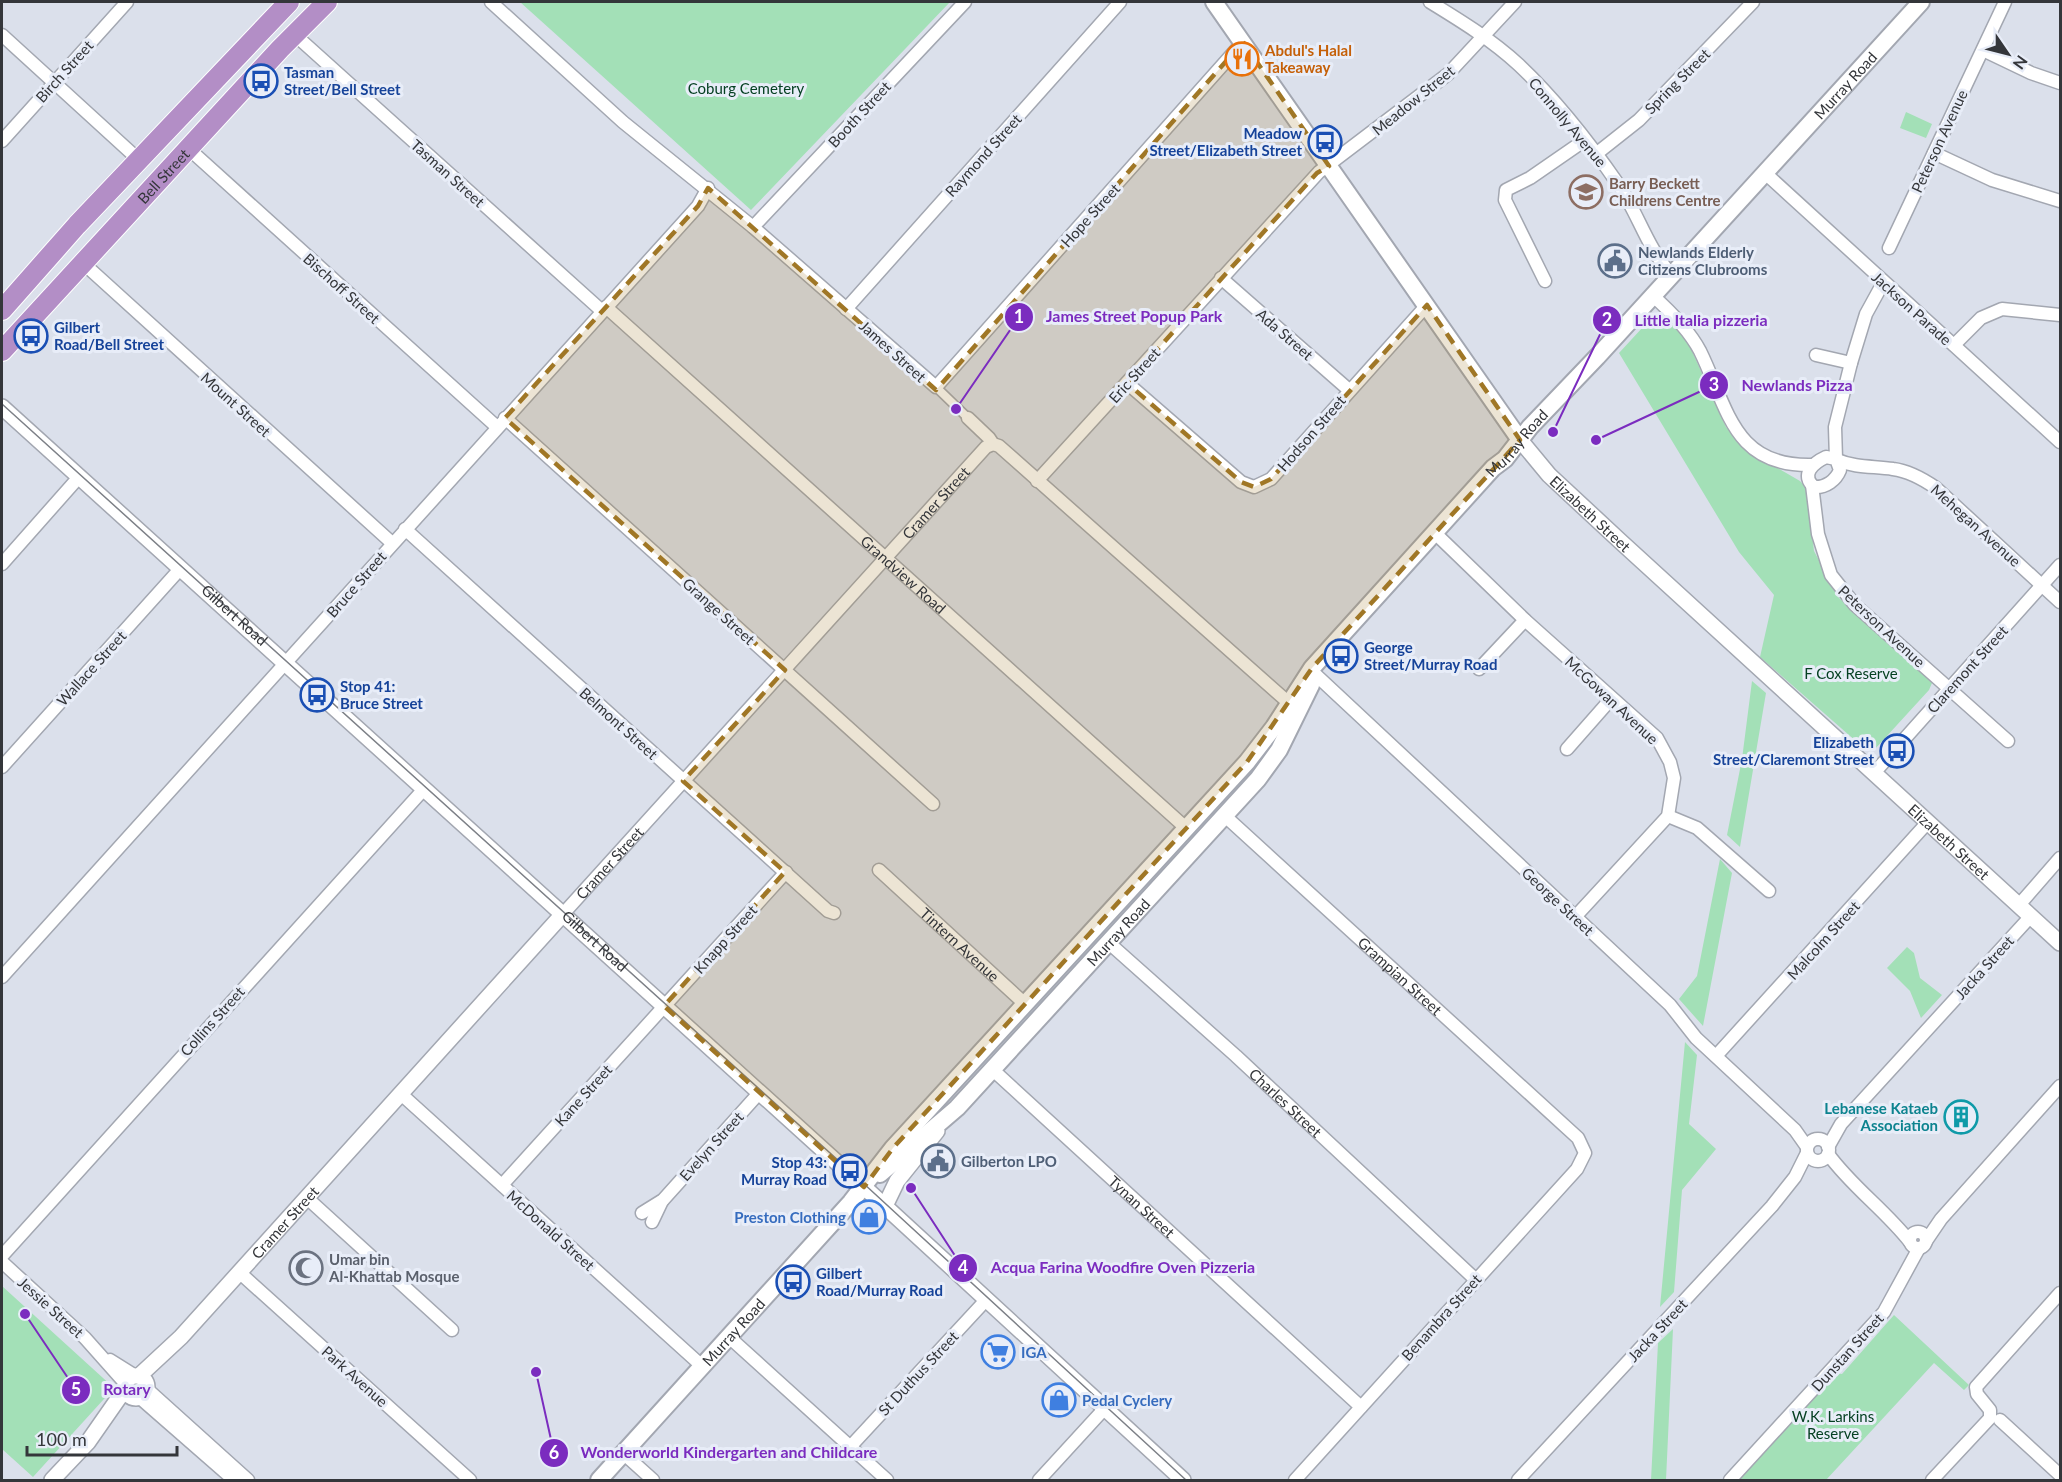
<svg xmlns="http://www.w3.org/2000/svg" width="2062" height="1482" viewBox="0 0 2062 1482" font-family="Lato,sans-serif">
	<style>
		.green { fill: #a3e0b7 }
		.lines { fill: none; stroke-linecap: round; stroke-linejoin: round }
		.pedestrian-casing { stroke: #a3a7b1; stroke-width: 11 }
		.minor-casing { stroke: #a3a7b1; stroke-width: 15 }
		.tertiary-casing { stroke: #a3a7b1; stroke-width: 18 }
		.secondary-casing { stroke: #a3a7b1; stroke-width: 20 }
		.trunk-casing { stroke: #fff; stroke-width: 22 }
		.pedestrian { stroke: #fff; stroke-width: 8 }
		.minor { stroke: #fff; stroke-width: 12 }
		.tertiary { stroke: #fff; stroke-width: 15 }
		.secondary { stroke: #fff; stroke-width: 16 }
		.trunk { stroke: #b38ec6; stroke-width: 20 }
		.tram { stroke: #7d8087; stroke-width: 1.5 }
		.marked { fill: #a07726; fill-opacity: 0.2; stroke: #a07726; stroke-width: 4.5; stroke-dasharray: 12 8; stroke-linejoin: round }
		.labels { text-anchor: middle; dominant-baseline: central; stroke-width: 6; stroke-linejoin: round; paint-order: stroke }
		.food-label { font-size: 15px; font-weight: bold; fill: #c56008; stroke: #e8edf8; text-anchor: start }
		.street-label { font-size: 15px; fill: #34363a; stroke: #e8edf8 }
		.transit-label { font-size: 15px; font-weight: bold; fill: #164399; stroke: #e8edf8; text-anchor: start }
		.park-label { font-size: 15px; fill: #054022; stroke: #e8edf8 }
		.education-label { font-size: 15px; font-weight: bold; fill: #785e54; stroke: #e8edf8; text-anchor: start }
		.service-label { font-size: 15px; font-weight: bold; fill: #4e5e75; stroke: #e8edf8; text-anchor: start }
		.culture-label { font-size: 15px; font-weight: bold; fill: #0d838f; stroke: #e8edf8; text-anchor: end }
		.shop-label { font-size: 15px; font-weight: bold; fill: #366cbe; stroke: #e8edf8; text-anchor: start }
		.worship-label { font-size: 15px; font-weight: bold; fill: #5b616d; stroke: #e8edf8; text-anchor: start }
		.leader { fill: none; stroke: #7b2cbf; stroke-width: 2 }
		.callout-dot { fill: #7b2cbf; stroke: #e8edf8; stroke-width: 2 }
		.mark-label { font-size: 18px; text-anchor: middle; font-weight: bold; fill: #fff }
		.callout-label { font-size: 16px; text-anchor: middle; font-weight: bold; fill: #7b2cbf; stroke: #e8edf8; stroke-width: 6; stroke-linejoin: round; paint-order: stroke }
	</style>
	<rect width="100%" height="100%" fill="#dbe0eb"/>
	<path class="green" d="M520,2H950L751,210Z
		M1906,112L1932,124L1926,138L1900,128Z
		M1655,314L1667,319L1688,342L1726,427L1741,444L1755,455L1800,481L1807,489L1814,551L1839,598L1929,676L1932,683L1929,690L1875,749L1866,750L1760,657L1774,595L1739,552L1619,353Z
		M1752,681L1766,693L1740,847L1727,835L1742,759Z
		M1720,859L1732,873L1703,1026L1679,999L1697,976Z
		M1907,947L1914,953L1920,978L1942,995L1921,1018L1910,991L1887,968Z
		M1685,1042L1697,1055L1689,1124L1716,1149L1682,1190L1674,1292L1660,1307Z
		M2,1286L114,1388L33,1477L2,1449Z
		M1894,1315L1969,1385L1964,1390L1934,1363L1826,1480H1735L1835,1373L1842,1374Z
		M1673,1329L1666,1480H1651L1658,1343Z"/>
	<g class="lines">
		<defs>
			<path id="pedestrian" d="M936,387L968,418"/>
			<g id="minor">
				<path d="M491,2L623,122L753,227L936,387L1243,42"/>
				<path d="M1430,2C1461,21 1492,40 1519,65C1556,100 1589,142 1618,184C1638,213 1647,248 1671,274"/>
				<path d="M294,34L602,311"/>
				<path d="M2,35L139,160"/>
				<path d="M1983,50L2031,73L2060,83"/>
				<path d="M2,141L127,2"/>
				<path d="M189,149L497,427"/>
				<path d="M1934,153L1992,180L2060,201"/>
				<path d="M1596,154L1639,120L1753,2"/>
				<path d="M1764,172L2060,442"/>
				<path d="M753,227L965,2"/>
				<path d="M1889,248L2005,2"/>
				<path d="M83,263L392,543"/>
				<path d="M1221,278L1349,390"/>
				<path d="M1545,281L1505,200L1506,190L1530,178L1585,140"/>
				<path d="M1652,295C1670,311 1689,330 1700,351C1728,408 1733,467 1812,465"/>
				<path id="s1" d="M606,307L1186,828"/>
				<path d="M846,309L1120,2"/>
				<path d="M1954,345L1981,318L2002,309L2060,315"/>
				<path d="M1816,355L1851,363"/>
				<path d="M1127,383L1241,482L1254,487L1271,479L1427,305"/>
				<path d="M505,418L933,804"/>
				<path d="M968,418L989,438L993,444L999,446L1289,703"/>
				<path d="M1826,457L1836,459L1840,470C1836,480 1826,488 1814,487C1800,475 1813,463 1826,457Z"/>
				<path d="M1836,459L1835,427L1851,363L1866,314L1883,283"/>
				<path d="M1837,460C1856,468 1874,466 1893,469C1909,471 1923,479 1936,488L2060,602"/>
				<path d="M1037,481L1319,172L1448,74L1515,2"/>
				<path d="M1812,485L1818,534L1831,575L1855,605L2008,741"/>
				<path d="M405,529L828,911L834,913"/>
				<path d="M1436,534L1525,620L1657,738L1670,762L1674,778L1668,816L1575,917"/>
				<path d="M2,564L79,477"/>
				<path d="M1479,669L1525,620"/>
				<path d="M1316,675L1670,1005L1696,1038L1795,1130L1807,1147"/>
				<path d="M1567,749L1611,699"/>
				<path d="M2,767L180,569"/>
				<path d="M1874,773L2060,565"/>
				<path id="s2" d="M1225,816L1578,1138L1585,1153L1577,1169L1295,1480"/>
				<path d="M1668,816L1697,828L1769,891"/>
				<path id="s3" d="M879,870L1024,1003"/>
				<path d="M2019,905L2060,858"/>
				<path id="s4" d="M563,914L986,447L993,444"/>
				<path id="s5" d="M1109,943L1236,1056L1475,1279"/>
				<path d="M2,977L698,206L708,188"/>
				<path d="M1716,1056L1928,822"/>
				<path id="s6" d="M993,1070L1361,1407"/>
				<path d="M401,1094L702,1366"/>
				<circle cx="1818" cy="1150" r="11"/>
				<path d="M1828,1147L1841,1124L2031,916"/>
				<path d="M1828,1154C1852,1187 1885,1210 1910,1242"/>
				<path d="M502,1185L786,872"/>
				<path d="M307,1198L452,1330"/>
				<path d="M642,1213L663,1200L760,1092"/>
				<path d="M652,1222L662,1201"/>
				<circle cx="1918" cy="1240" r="8"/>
				<path d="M1926,1241L1941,1219L2060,1086"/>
				<path d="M2,1256L424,789"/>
				<path d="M2,1262L85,1338L125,1383"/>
				<path d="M239,1272L470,1480"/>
				<path d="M729,1337L887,1480"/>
				<path d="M110,1360L134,1375"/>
				<path d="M147,1389L248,1480"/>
				<path d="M139,1397L234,1480"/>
				<path d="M2000,1420L2060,1475"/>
				<path d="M850,1447L986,1300"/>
				<path d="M623,1453L653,1480"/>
				<path d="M1039,1480L1105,1408"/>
				<path d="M1518,1480L1772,1206L1795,1177L1807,1153"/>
				<path d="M1730,1480L1884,1312L1919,1248"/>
				<path d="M1932,1480L1990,1418V1410L1977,1394L1976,1387L2060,1293"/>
			</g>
			<g id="tertiary">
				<path d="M2,407L864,1187L1183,1480"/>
				<path id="s7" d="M1520,440L1549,475L1620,541L2060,943"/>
				<path d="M885,1206L897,1181L937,1131"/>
				<circle cx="136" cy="1387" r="11"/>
				<path id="s8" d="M139,1376L181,1337L563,914"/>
				<path d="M52,1480L88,1442L125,1389"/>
			</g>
			<g id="secondary">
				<path d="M1214,2L1520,440"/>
				<path id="s9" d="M880,1174L957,1108L1258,779L1279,750L1311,685"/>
				<path id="s10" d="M599,1480L851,1202L893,1148L1247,762L1274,727L1312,668L1493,468L1505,459L1530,427L1597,357L1921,2"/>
			</g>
			<g id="trunk">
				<path d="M2,310L77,225L289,2"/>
				<path id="s11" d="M2,351L280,49L327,2"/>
			</g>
		</defs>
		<use href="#pedestrian" class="pedestrian-casing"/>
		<use href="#minor" class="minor-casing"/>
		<use href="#tertiary" class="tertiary-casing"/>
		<use href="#secondary" class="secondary-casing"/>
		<use href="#trunk" class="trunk-casing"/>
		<use href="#pedestrian" class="pedestrian"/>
		<use href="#minor" class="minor"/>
		<use href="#tertiary" class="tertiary"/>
		<use href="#secondary" class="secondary"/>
		<use href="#trunk" class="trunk"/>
		<path class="tram" id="s12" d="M2,404L850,1171L1186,1480"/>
	</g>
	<path class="marked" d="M1243,42L1329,166L1317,173L1127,383L1241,482L1254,487L1271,479L1427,305L1520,440L1312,668L1247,762L893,1148L864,1187L664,1006L785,872L683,781L785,670L505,418L698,206L708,188L936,390Z"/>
	<defs>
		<symbol id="restaurant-ring" viewBox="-11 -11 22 22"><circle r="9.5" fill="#e8edf8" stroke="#e8710a" stroke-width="1.5"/><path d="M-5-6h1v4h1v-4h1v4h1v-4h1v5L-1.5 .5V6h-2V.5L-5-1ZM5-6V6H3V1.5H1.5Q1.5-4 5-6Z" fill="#e8710a"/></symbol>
		<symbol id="bus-ring" viewBox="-11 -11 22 22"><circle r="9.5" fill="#e8edf8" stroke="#1a4fb4" stroke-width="1.5"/><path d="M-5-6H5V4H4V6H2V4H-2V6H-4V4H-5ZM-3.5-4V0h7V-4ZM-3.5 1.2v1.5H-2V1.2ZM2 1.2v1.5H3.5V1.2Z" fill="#1a4fb4"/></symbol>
		<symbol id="school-ring" viewBox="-11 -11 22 22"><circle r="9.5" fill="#e8edf8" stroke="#8d6e63" stroke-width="1.5"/><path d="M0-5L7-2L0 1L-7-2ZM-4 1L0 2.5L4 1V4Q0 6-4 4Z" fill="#8d6e63"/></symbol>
		<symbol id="civic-ring" viewBox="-11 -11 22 22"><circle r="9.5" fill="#e8edf8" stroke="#5c6f8a" stroke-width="1.5"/><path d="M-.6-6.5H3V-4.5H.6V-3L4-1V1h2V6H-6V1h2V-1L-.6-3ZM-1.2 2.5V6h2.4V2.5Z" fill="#5c6f8a"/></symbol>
		<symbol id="building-ring" viewBox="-11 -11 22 22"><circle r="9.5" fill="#e8edf8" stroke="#0f9aa8" stroke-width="1.5"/><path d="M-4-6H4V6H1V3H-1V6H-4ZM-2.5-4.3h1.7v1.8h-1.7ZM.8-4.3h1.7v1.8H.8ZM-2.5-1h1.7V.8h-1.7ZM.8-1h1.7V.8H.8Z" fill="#0f9aa8"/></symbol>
		<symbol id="shop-ring" viewBox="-11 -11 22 22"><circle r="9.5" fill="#e8edf8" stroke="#3f7fe0" stroke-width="1.5"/><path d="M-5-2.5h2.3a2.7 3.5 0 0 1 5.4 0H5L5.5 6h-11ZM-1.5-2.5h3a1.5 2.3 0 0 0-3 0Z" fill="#3f7fe0"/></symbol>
		<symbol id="mosque-ring" viewBox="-11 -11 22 22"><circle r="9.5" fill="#e8edf8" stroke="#6b7280" stroke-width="1.5"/><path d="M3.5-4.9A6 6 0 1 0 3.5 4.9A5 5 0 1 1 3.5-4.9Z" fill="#6b7280"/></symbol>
		<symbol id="supermarket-ring" viewBox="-11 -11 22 22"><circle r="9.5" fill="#e8edf8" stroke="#3f7fe0" stroke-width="1.5"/><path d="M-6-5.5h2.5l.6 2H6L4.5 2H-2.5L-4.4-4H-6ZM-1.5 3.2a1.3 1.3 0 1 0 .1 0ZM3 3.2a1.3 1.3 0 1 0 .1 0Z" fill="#3f7fe0"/></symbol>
	</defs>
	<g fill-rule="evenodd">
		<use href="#restaurant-ring" x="1223" y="40" width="38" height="38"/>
		<use href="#bus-ring" x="242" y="62" width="38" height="38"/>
		<use href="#bus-ring" x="1306" y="123" width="38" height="38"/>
		<use href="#school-ring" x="1567" y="173" width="38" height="38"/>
		<use href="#civic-ring" x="1596" y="242" width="38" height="38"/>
		<use href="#bus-ring" x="12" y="317" width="38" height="38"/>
		<use href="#bus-ring" x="1322" y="637" width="38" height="38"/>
		<use href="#bus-ring" x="298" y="676" width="38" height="38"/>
		<use href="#bus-ring" x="1878" y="732" width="38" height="38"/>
		<use href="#building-ring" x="1942" y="1098" width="38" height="38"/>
		<use href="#civic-ring" x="919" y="1142" width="38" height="38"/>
		<use href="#bus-ring" x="831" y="1152" width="38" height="38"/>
		<use href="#shop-ring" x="850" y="1198" width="38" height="38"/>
		<use href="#mosque-ring" x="287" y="1249" width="38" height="38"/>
		<use href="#bus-ring" x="774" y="1263" width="38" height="38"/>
		<use href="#supermarket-ring" x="979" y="1333" width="38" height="38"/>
		<use href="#shop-ring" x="1040" y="1381" width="38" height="38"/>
	</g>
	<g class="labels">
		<g class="food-label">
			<text x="1265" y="50">Abdul's Halal<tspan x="1265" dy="17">Takeaway</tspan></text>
		</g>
		<g class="street-label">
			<text transform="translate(64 71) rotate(-48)">Birch Street</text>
			<text transform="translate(1677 81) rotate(-45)">Spring Street</text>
			<text stroke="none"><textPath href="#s10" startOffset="1872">Murray Road</textPath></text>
			<text transform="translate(1413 100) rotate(-39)">Meadow Street</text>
			<text transform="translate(859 114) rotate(-47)">Booth Street</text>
			<text transform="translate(1568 122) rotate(50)">Connolly Avenue</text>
			<text transform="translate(1939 141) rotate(-65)">Peterson Avenue</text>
			<text transform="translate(983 155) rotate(-48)">Raymond Street</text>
			<text transform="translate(448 173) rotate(42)">Tasman Street</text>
			<text stroke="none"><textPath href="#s11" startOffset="238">Bell Street</textPath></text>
			<text transform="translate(1090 215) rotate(-48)">Hope Street</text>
			<text transform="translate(342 288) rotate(42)">Bischoff Street</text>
			<text transform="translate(1912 308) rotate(42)">Jackson Parade</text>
			<text transform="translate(1285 334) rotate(41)">Ada Street</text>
			<text transform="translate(893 351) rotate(42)">James Street</text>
			<text transform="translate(1134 375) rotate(-48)">Eric Street</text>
			<text transform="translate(236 404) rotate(42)">Mount Street</text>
			<text transform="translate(1311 433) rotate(-49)">Hodson Street</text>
			<text stroke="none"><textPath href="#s10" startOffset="1386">Murray Road</textPath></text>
			<text stroke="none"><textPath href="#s4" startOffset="555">Cramer Street</textPath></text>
			<text stroke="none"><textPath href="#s7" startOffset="102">Elizabeth Street</textPath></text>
			<text transform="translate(1976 525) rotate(42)">Mehegan Avenue</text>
			<text stroke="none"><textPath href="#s1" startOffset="400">Grandview Road</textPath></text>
			<text transform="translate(356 584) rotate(-49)">Bruce Street</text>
			<text transform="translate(719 611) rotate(42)">Grange Street</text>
			<text stroke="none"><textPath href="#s12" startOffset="314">Gilbert Road</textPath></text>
			<text transform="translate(1882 626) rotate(43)">Peterson Avenue</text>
			<text transform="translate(91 668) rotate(-48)">Wallace Street</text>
			<text transform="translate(1967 669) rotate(-48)">Claremont Street</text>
			<text transform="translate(1612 700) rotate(43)">McGowan Avenue</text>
			<text transform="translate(619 723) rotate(42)">Belmont Street</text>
			<text stroke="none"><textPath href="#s7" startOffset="588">Elizabeth Street</textPath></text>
			<text stroke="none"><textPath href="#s4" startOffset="69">Cramer Street</textPath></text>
			<text transform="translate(1558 901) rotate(43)">George Street</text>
			<text stroke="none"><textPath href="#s9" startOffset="340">Murray Road</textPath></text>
			<text transform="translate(725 939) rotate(-48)">Knapp Street</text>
			<text transform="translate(1823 940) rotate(-48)">Malcolm Street</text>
			<text stroke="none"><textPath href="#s12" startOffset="800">Gilbert Road</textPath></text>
			<text stroke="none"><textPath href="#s3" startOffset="110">Tintern Avenue</textPath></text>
			<text transform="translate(1984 967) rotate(-48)">Jacka Street</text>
			<text stroke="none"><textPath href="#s2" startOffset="237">Grampian Street</textPath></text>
			<text transform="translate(212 1021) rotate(-48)">Collins Street</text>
			<text transform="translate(583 1095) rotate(-48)">Kane Street</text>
			<text stroke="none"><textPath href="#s5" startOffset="238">Charles Street</textPath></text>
			<text transform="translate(711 1146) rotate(-48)">Evelyn Street</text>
			<text stroke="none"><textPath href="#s6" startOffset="202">Tynan Street</textPath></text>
			<text stroke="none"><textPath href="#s8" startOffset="212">Cramer Street</textPath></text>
			<text transform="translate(551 1230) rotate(42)">McDonald Street</text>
			<text transform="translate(51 1307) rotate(42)">Jessie Street</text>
			<text transform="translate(1441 1317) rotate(-48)">Benambra Street</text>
			<text transform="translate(1657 1330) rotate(-47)">Jacka Street</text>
			<text stroke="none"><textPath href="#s10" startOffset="200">Murray Road</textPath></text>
			<text transform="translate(1847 1352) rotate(-48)">Dunstan Street</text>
			<text transform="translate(918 1373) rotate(-47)">St Duthus Street</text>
			<text transform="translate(355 1376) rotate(42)">Park Avenue</text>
		</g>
		<g class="transit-label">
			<text x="284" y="72">Tasman<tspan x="284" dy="17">Street/Bell Street</tspan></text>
			<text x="1302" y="133" text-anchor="end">Meadow<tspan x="1302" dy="17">Street/Elizabeth Street</tspan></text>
			<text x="54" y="327">Gilbert<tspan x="54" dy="17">Road/Bell Street</tspan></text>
			<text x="1364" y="647">George<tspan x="1364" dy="17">Street/Murray Road</tspan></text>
			<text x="340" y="686">Stop 41:<tspan x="340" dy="17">Bruce Street</tspan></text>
			<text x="1874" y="742" text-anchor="end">Elizabeth<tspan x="1874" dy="17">Street/Claremont Street</tspan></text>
			<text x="827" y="1162" text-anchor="end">Stop 43:<tspan x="827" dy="17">Murray Road</tspan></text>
			<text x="816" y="1273">Gilbert<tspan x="816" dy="17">Road/Murray Road</tspan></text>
		</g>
		<g class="park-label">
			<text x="746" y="88">Coburg Cemetery</text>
			<text x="1851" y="673">F Cox Reserve</text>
			<text x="1833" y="1416">W.K. Larkins<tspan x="1833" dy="17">Reserve</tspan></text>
		</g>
		<g class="education-label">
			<text x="1609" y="183">Barry Beckett<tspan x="1609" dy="17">Childrens Centre</tspan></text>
		</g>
		<g class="service-label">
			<text x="1638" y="252">Newlands Elderly<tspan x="1638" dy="17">Citizens Clubrooms</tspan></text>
			<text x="961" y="1161">Gilberton LPO</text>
		</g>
		<g class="culture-label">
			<text x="1938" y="1108">Lebanese Kataeb<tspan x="1938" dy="17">Association</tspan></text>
		</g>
		<g class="shop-label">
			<text x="846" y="1217" text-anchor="end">Preston Clothing</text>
			<text x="1021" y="1352">IGA</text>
			<text x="1082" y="1400">Pedal Cyclery</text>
		</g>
		<g class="worship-label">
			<text x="329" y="1259">Umar bin<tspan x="329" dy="17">Al-Khattab Mosque</tspan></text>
		</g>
	</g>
	<path class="leader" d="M956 409L1019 317M1553 432L1607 320M1596 440L1714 385M911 1188L963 1268M25 1314L76 1390M536 1372L554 1453"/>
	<g class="callout-dot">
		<circle cx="956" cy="409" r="6"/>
		<circle cx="1553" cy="432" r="6"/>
		<circle cx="1596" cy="440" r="6"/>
		<circle cx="911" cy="1188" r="6"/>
		<circle cx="25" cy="1314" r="6"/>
		<circle cx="536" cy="1372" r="6"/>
		<circle cx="1019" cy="317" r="15"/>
		<circle cx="1607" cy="320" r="15"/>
		<circle cx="1714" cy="385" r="15"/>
		<circle cx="963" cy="1268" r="15"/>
		<circle cx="76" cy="1390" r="15"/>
		<circle cx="554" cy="1453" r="15"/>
	</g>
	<g class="mark-label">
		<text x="1019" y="323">1</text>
		<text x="1607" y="326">2</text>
		<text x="1714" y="391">3</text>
		<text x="963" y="1274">4</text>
		<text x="76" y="1396">5</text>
		<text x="554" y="1459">6</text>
	</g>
	<g class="callout-label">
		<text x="1134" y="322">James Street Popup Park</text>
		<text x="1701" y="326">Little Italia pizzeria</text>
		<text x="1797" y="391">Newlands Pizza</text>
		<text x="1123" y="1273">Acqua Farina Woodfire Oven Pizzeria</text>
		<text x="127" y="1395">Rotary</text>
		<text x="729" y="1458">Wonderworld Kindergarten and Childcare</text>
	</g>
	<rect width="2062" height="1482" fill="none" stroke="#34363a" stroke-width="6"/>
	<g transform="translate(2008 54) rotate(125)" stroke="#e8edf8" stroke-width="4.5" paint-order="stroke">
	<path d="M0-4.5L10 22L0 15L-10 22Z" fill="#34363a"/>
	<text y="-9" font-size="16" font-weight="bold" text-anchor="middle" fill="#34363a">N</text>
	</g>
	<path d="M27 1446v9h150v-9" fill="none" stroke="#34363a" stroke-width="3"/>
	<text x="36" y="1446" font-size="18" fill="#34363a" stroke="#e8edf8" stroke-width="4.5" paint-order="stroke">100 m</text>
</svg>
